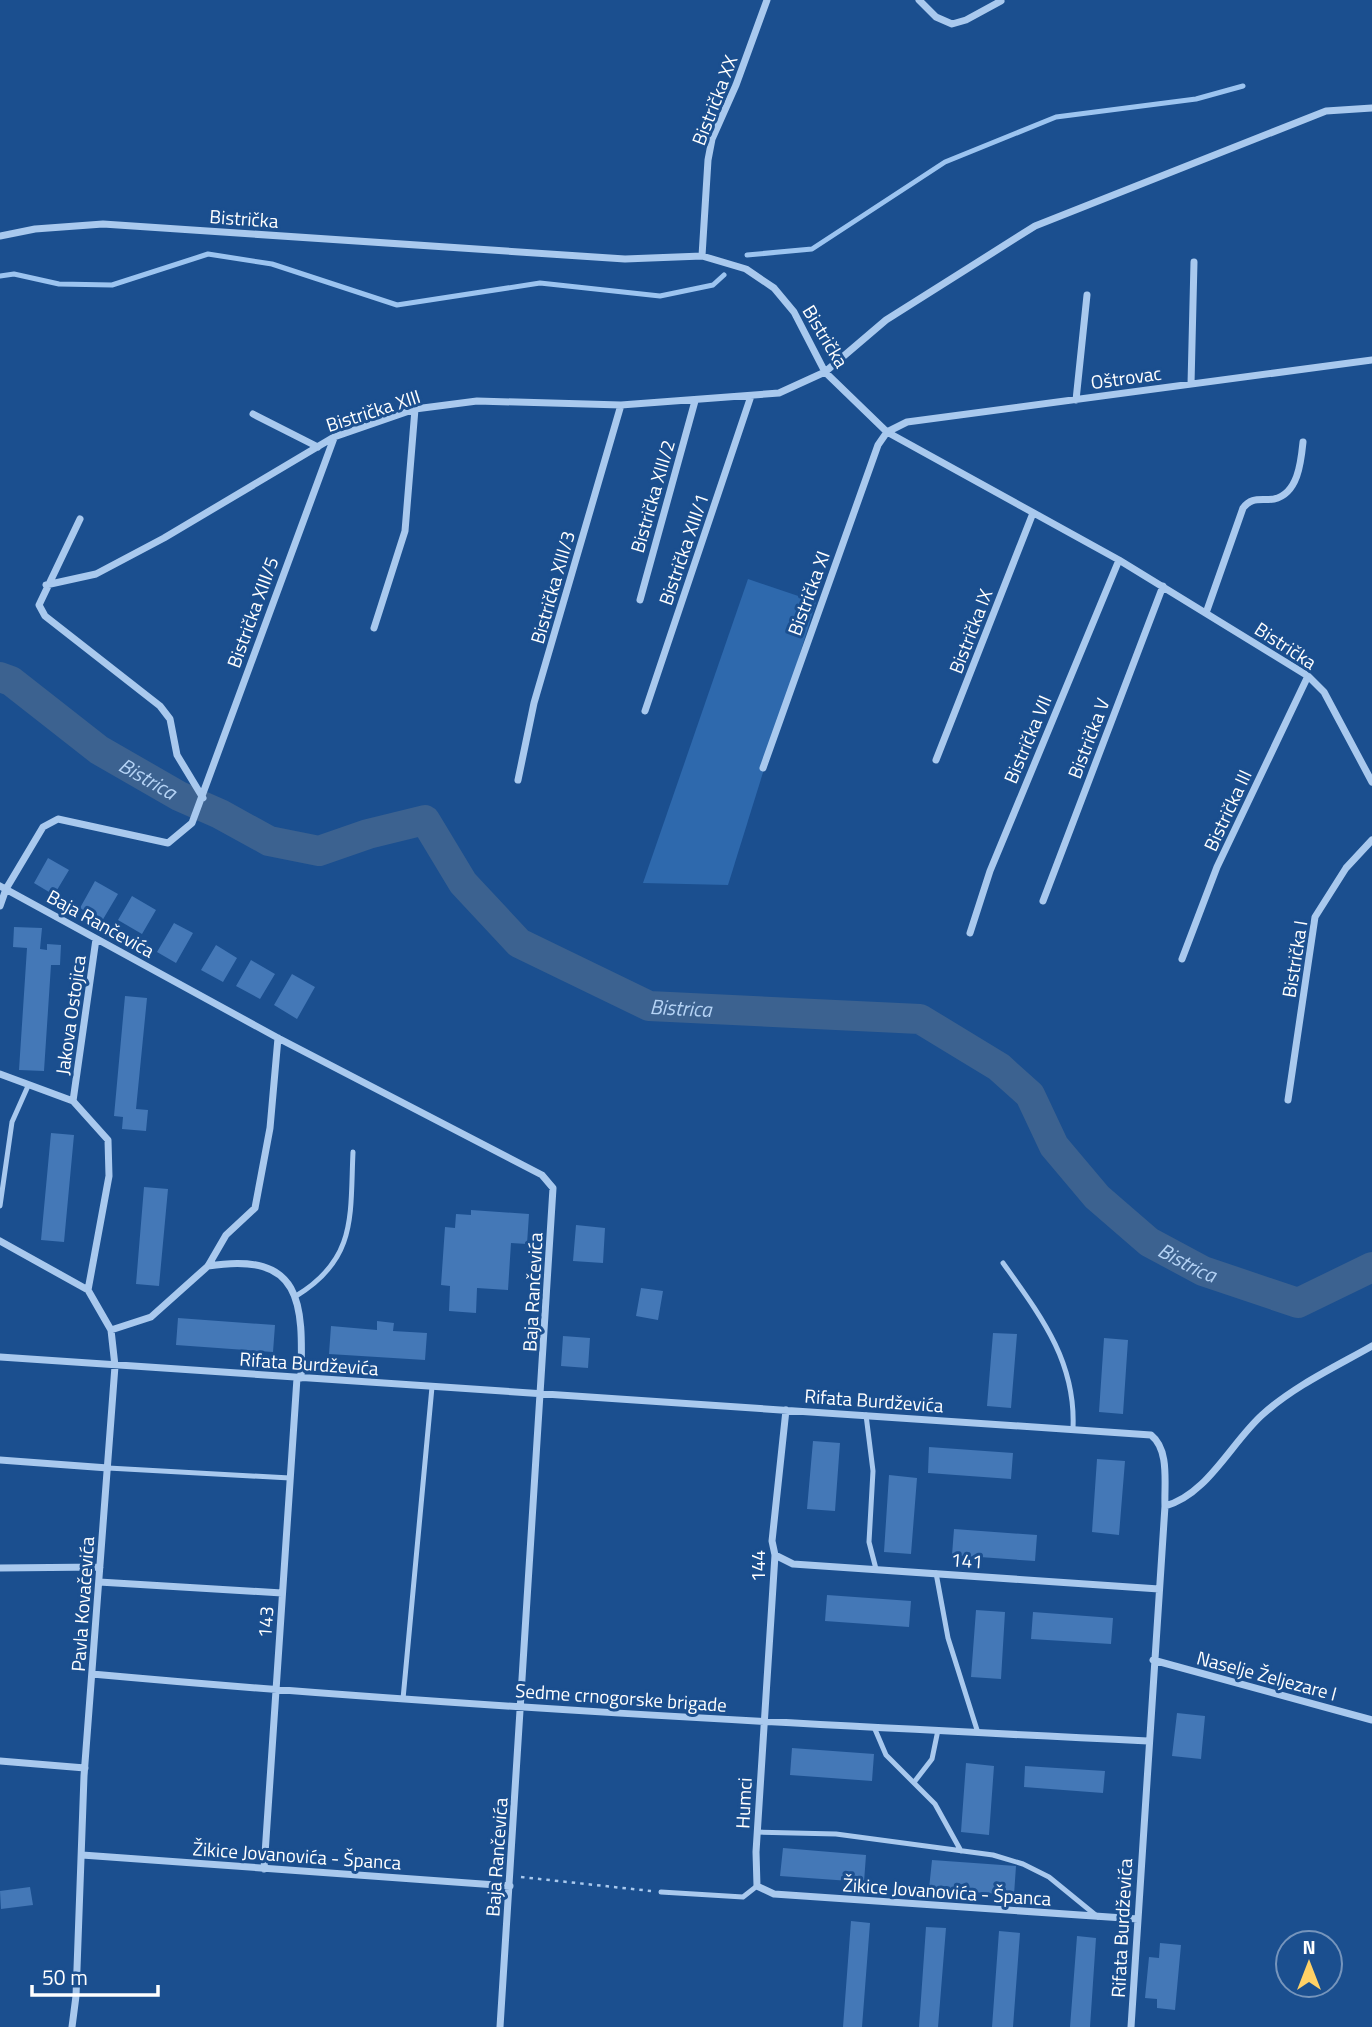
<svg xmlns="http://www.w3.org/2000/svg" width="1372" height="2027" viewBox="0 0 1372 2027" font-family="'Titillium Web',sans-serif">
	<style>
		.green { fill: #2e69ad }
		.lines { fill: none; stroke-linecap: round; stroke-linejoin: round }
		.stream { stroke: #9cc4f0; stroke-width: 5 }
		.river { stroke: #3c6290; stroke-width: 30 }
		.building { fill: #4478b7 }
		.path { stroke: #a9c9ee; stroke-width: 2.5; stroke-dasharray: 3.5 5; stroke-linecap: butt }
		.service { stroke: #a9c9ee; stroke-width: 5 }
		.minor { stroke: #a9c9ee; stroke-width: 7 }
		.labels { text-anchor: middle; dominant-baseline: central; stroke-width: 6; stroke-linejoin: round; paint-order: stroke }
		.street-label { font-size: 19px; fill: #fff; stroke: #1b4f8f }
		.water-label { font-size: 21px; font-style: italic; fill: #b5d3f5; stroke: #1b4f8f }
	</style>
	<rect width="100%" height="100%" fill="#1b4f8f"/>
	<path class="green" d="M748,579L816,602L728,885L643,883Z"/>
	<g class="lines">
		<path class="stream" d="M747,255L812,249L945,162L1056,117L1196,99L1243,86
			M0,276L14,274L59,284L112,285L208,254L272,264L397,305L540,283L660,296L713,285L724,275"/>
		<path class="river" id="s1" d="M0,677L11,681L99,750L179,796L220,814L269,841L319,851L368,834L425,820L463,883L519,943L649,1006L920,1019L999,1067L1030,1095L1054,1146L1097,1197L1149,1242L1203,1271L1298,1303L1372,1267"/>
	</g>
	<path class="building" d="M48,858L69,870L54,895L34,883Z
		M95,881L118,894L102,921L80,908Z
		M132,896L156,910L142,934L118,920Z
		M174,923L193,933L176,963L157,952Z
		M14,927L42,928L40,949L47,950V944L61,945L60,965H51L44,1071L19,1070L27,948L13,947Z
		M216,945L237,958L223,982L201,970Z
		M251,960L275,974L260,999L236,986Z
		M292,974L315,987L297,1019L274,1005Z
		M125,996L147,998L136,1109L148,1110L146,1131L122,1129L123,1117L114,1116Z
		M51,1133L74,1135L64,1242L41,1240Z
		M144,1187L168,1189L159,1286L136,1284Z
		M471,1210L529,1214L527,1244L511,1243L508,1290L477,1288L476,1313L449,1311L450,1286L441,1285L445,1227L455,1228L456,1214L471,1215Z
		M576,1225L605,1228L603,1263L573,1261Z
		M641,1288L663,1291L658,1320L636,1316Z
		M178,1318L275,1325L273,1352L176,1345Z
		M377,1321L394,1323L393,1331L427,1333L425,1360L329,1354L331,1326L377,1330Z
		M993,1333L1017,1334L1011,1408L987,1406Z
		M563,1336L590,1338L588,1368L561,1366Z
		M1104,1338L1128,1340L1123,1414L1099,1412Z
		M813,1441L840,1443L835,1511L807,1509Z
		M929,1447L1013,1453L1011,1479L928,1473Z
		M1097,1459L1125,1461L1119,1535L1092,1532Z
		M889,1475L917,1478L911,1554L884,1552Z
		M954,1529L1037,1535L1035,1561L952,1555Z
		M827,1595L911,1601L909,1627L825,1621Z
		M976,1610L1005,1612L1001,1679L971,1677Z
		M1033,1612L1113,1618L1111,1644L1031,1639Z
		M1177,1713L1205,1716L1201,1759L1172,1756Z
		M792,1748L874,1754L872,1781L790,1775Z
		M966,1763L994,1766L989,1835L961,1832Z
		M1025,1766L1105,1771L1103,1793L1024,1787Z
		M783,1848L866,1855L864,1882L780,1876Z
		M932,1860L1016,1866L1014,1895L929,1889Z
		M30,1887L33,1905L1,1909L0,1891Z
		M851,1921L870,1923L862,2027H843Z
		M926,1927L946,1928L938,2027H919Z
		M999,1931L1020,1933L1013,2027H992Z
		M1077,1936L1096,1938L1090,2027H1070Z
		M1160,1943L1181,1945L1175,2010L1157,2008V1999L1145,1998L1149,1957L1159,1958Z"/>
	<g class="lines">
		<path class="path" d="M521,1877L651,1891"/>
		<path class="service" d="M0,1206L12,1122L28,1086
			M1003,1263C1040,1315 1076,1361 1073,1428
			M296,1296C357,1259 350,1216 353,1152
			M866,1415L873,1471L869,1542L876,1569
			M108,1468L290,1478
			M936,1573L948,1638L978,1733
			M403,1699L432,1387
			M874,1727L886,1755L935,1804L961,1851
			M915,1781L932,1759L938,1730
			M757,1832L836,1834L993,1855L1023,1864L1049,1877L1098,1917
			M661,1892L743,1897L757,1886"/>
		<path class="minor" d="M919,0L936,17L952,24L966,20L1001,1
			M0,236L35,229L103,224L625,259L702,256L746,269L774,288L794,312L825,372L887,432L1119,560L1308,676L1324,692L1372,782
			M702,256L708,160L712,139L736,85L767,0
			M1191,384L1194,262
			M1076,400L1087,295
			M253,414L318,447
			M887,432L907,422L1372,360
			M80,519L39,605L45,616L160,706L170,719L177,755L203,798
			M46,585L96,574L164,538L334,437L415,409L477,401L621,405L779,393L825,372L886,320L1035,226L1326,111L1372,108
			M640,600L695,401
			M1206,613L1243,508C1252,496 1261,501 1274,499C1298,494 1301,462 1303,442
			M374,628L405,531L415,409
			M645,711L751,396
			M936,760L1033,513
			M763,768L878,445L887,432
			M518,780L534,703L621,405
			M0,886L278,1038L542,1175L553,1188L500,2027
			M1043,901L1163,586
			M0,906L6,889L43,827L58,819L168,843L192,823L334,438
			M970,933L990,871L1119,560
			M1182,959L1217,867L1308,676
			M0,1074L73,1101
			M1288,1100L1315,917L1346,868L1372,840
			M0,1241L88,1290L111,1330L115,1366L84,1776L76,1996L72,2027
			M208,1266C303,1251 303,1303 301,1378
			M88,1290L109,1176L108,1140L73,1101L96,939
			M111,1330L151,1317L208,1266L226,1235L255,1208L270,1128L278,1038
			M0,1357L1151,1435C1170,1450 1164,1484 1165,1506L1131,2027
			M786,1410L772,1541L775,1555L756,1852L757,1886L774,1894L1138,1919
			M0,1460L108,1468
			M1165,1506C1207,1495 1231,1443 1262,1415C1294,1386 1335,1367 1372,1346
			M775,1555L793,1564L1159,1589
			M0,1568L100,1567
			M99,1582L282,1593
			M1153,1660L1372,1720
			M92,1674C443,1706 796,1724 1148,1741
			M0,1761L85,1768
			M82,1855L510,1886
			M264,1869L297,1378"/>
	</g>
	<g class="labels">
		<g class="street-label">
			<text transform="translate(714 100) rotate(-69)">Bistrička XX</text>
			<text transform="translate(244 218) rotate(4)">Bistrička</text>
			<text transform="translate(826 336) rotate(59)">Bistrička</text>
			<text transform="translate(1126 377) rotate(-8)">Oštrovac</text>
			<text transform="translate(373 410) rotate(-18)">Bistrička XIII</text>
			<text transform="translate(652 496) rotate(-74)">Bistrička XIII/2</text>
			<text transform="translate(683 549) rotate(-71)">Bistrička XIII/1</text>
			<text transform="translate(552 587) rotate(-74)">Bistrička XIII/3</text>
			<text transform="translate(808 593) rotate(-70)">Bistrička XI</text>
			<text transform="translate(252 612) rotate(-70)">Bistrička XIII/5</text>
			<text transform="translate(970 631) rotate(-69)">Bistrička IX</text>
			<text transform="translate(1286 645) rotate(33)">Bistrička</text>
			<text transform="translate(1088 738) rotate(-69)">Bistrička V</text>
			<text transform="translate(1027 739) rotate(-67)">Bistrička VII</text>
			<text transform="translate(1227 810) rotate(-65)">Bistrička III</text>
			<text transform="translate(101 923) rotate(29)">Baja Rančevića</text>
			<text transform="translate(1294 959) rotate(-81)">Bistrička I</text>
			<text transform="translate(70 1015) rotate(-82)">Jakova Ostojica</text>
			<text transform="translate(532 1292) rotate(-87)">Baja Rančevića</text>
			<text transform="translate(309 1363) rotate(4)">Rifata Burdževića</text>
			<text transform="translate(874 1400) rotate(4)">Rifata Burdževića</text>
			<text transform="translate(967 1560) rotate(4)">141</text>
			<text transform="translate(757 1566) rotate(-90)">144</text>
			<text transform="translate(82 1604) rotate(-86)">Pavla Kovačevića</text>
			<text transform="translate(265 1622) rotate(-86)">143</text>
			<text transform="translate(1267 1675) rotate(15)">Naselje Željezare I</text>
			<text transform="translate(621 1697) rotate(4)">Sedme crnogorske brigade</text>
			<text transform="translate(743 1803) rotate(-87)">Humci</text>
			<text transform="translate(297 1855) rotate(4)">Žikice Jovanovića - Španca</text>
			<text transform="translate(496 1857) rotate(-86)">Baja Rančevića</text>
			<text transform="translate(947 1891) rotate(4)">Žikice Jovanovića - Španca</text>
			<text transform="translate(1121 1928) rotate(-87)">Rifata Burdževića</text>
		</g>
		<g class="water-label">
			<text stroke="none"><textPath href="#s1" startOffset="180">Bistrica</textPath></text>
			<text stroke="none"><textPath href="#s1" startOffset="810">Bistrica</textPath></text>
			<text stroke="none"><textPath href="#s1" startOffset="1419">Bistrica</textPath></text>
		</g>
	</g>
	<g transform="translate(1309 1964)"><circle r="33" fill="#1b4f8f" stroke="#7695bc" stroke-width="2"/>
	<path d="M0-5L12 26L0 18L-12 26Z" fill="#ffd166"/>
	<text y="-10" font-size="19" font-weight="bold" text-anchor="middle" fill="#ffffff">N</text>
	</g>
	<path d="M32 1985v10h126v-10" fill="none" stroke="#ffffff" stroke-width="3.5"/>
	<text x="42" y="1985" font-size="21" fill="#ffffff" stroke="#1b4f8f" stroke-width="5" paint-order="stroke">50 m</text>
</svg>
